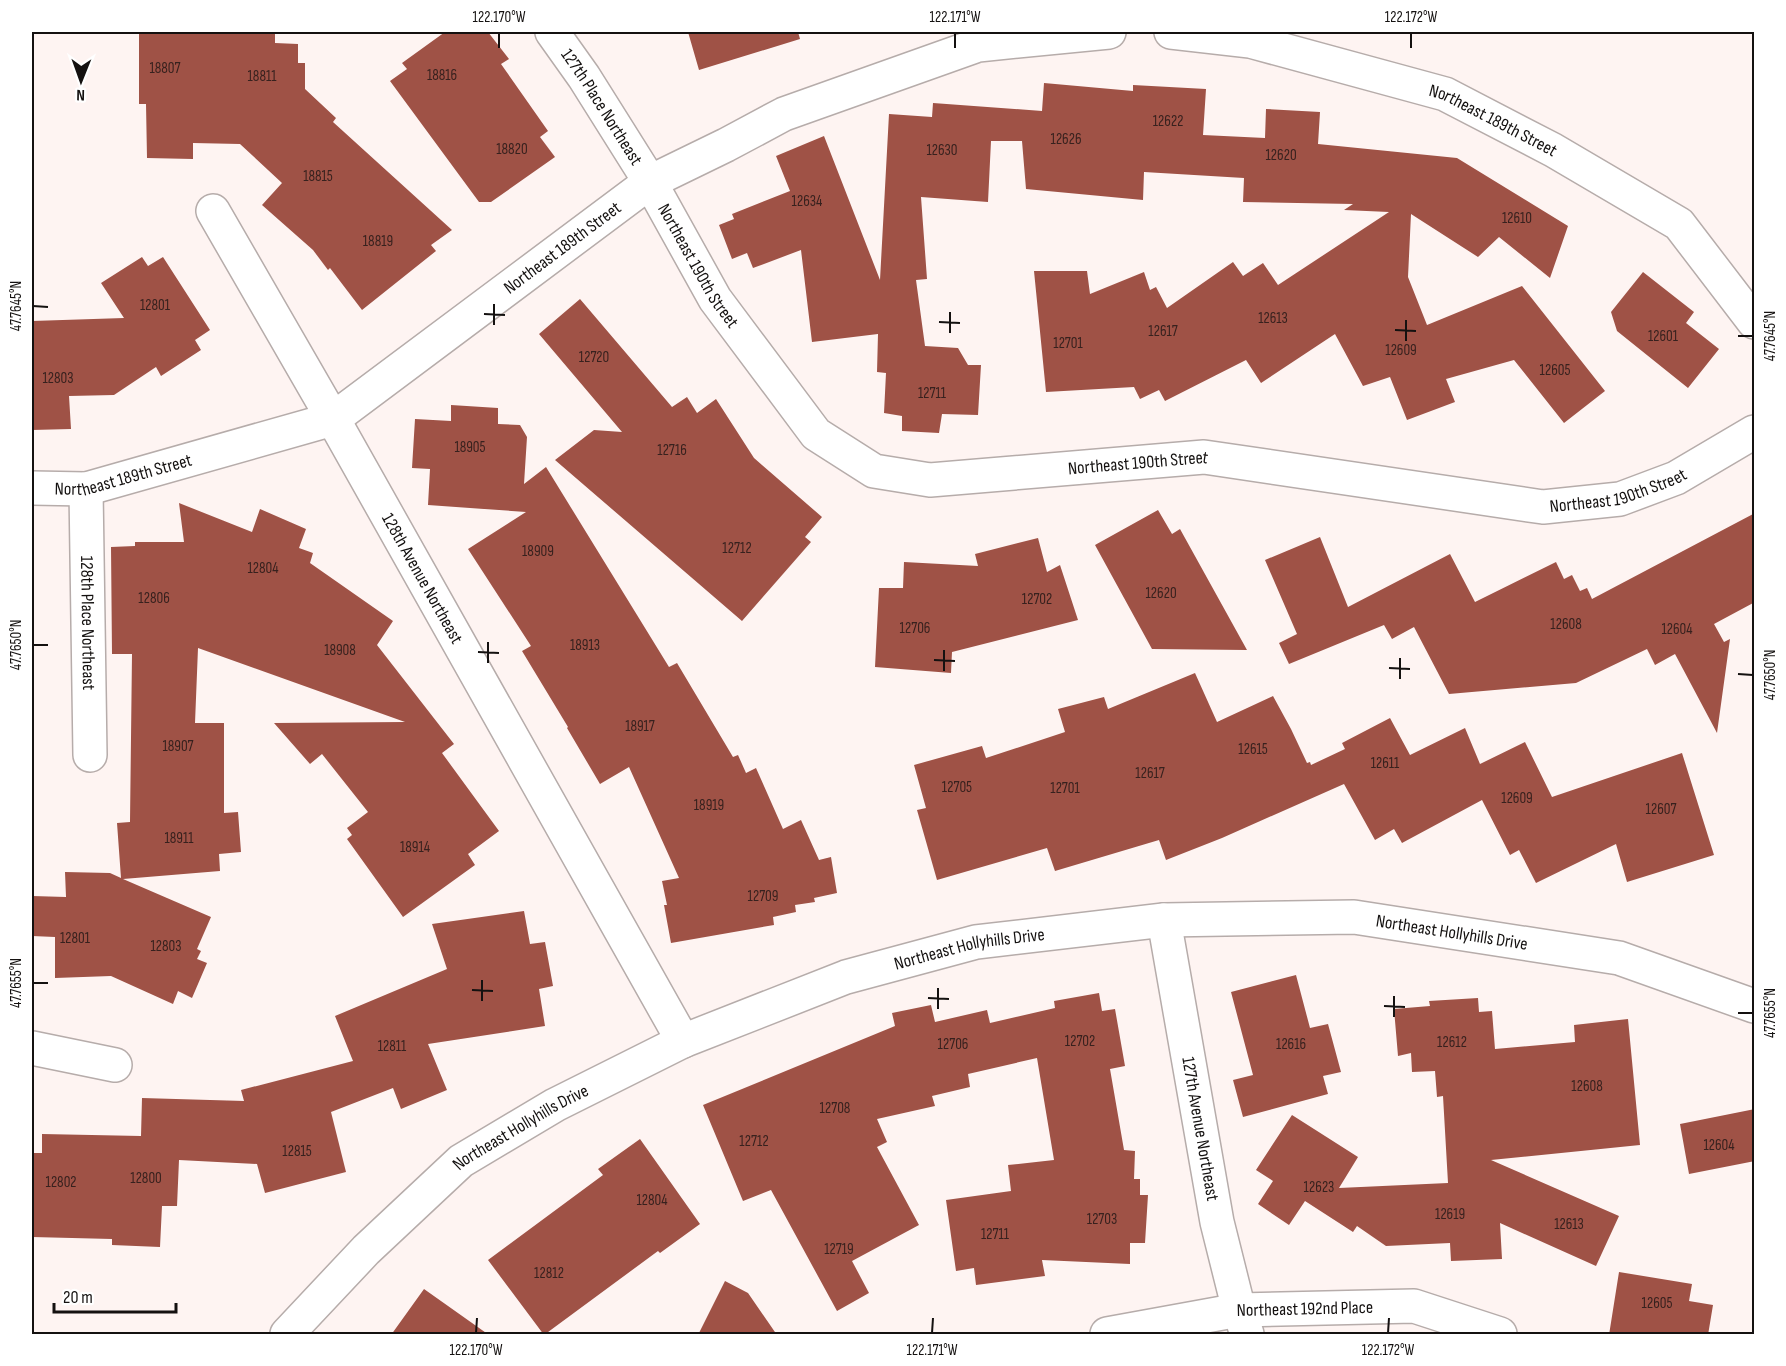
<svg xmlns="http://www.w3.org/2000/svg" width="1786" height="1366" viewBox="0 0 1786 1366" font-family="'Sofia Sans Condensed',sans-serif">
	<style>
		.building { fill: #9f5246 }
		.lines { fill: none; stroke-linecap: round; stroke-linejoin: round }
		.minor-casing { stroke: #b6acaa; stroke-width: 36 }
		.secondary-casing { stroke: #b6acaa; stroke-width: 36 }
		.minor { stroke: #fff; stroke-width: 33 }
		.secondary { stroke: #fff; stroke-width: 33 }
		.ticks { fill: none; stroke: #141110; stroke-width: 2 }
		.labels { text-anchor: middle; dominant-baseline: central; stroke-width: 5; stroke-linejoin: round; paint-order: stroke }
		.number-label { font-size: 15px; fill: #37211e }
		.street-label { font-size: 18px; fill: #141110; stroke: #fff }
		.neatline { fill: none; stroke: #141110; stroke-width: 2 }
		.ticks-label { font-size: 15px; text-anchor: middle; fill: #141110 }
	</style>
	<rect width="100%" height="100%" fill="#fef4f2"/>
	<path class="building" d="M139,32H275V43L298,44V63H305V89L336,118L333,122L452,230L431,245L436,251L362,310L330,268L328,270L313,250L262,205L282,183L240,144L193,143V159L147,158L146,104H139Z
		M445,32H488L509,59L501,64L548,131L540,137L555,157L491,202H479L390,81L407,69L402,63Z
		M688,32H798L800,39L699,70Z
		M1044,83L1133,91V85L1206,89L1203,135L1265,138L1266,109L1320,112L1318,144L1457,158L1568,226L1550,278L1499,237L1478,257L1411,214L1408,277L1427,325L1522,286L1605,391L1564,423L1514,360L1446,379L1455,402L1407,420L1390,377L1363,386L1335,334L1261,383L1246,360L1165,401L1159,390L1140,399L1134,387L1046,392L1034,271H1087L1090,294L1144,272L1150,290L1156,287L1167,308L1233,262L1243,276L1263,263L1278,285L1389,212L1344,210L1353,204L1243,202L1244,178L1144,172L1143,200L1026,189L1022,141H991L988,202L921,197L927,279L916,280L925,346L958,348L968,365H981L978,415L942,414L939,433L902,431V416L884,413L886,373L877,372L878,334L812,342L801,250L753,268L747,253L732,259L719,225L734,219L732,214L790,191L776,156L824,136L880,280L889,114L932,117L933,103L1042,111Z
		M142,257L148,266L163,257L210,330L195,340L201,350L161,376L156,367L114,395L69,396L71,429L32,430V321L124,318L101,283Z
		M1643,272L1694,312L1686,323L1719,349L1688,388L1617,331L1611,312Z
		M580,299L672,407L687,397L697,413L716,399L754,458L822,517L805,537L811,542L742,621L555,460L594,430L622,432L539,334Z
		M451,405L498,408V424L520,425L527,437L524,484L546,467L669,667L677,663L733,757L738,755L746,773L756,768L783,829L801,820L819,860L831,857L837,893L814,898L815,902L795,905L796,912L773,917L774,925L671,943L664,905H667L662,881L679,878L629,767L600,784L567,728L568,727L522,651L531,646L468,549L526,512L428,505L430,469L412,468L415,419L451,421Z
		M179,503L252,532L260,509L306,529L299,548L313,553L310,563L393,621L377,645L454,744L442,753L499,831L468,854L475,865L403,917L347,839L352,835L347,828L368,812L322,754L310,764L274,723L405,722L198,648L195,723H224V813L238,812L241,852L219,854L220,871L123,879L211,917L197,949L201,951L197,959L207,963L192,998L178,991L173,1004L111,976L55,978V937L32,936V896L66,897L65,872L110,873L121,878L117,823L130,822L132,654H112L111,547L135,546V542H184Z
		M1158,510L1172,534L1180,529L1247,650L1152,649L1095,545Z
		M1755,513V602L1714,624L1724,642L1730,639L1717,733L1675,654L1655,665L1647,649L1576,683L1449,694L1414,627L1392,639L1384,625L1289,664L1279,643L1297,634L1265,560L1320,537L1348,607L1450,554L1475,602L1556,562L1564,579L1572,575L1580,591L1587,588L1592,599Z
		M1038,538L1047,572L1060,565L1078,620L952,652L951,673L875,667L879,588H903L904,562L978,566L975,554Z
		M1195,673L1217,722L1273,696L1291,729L1307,763L1310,762L1311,765L1345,749L1342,743L1390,718L1410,755L1465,728L1480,764L1525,742L1552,797L1682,753L1714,855L1627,882L1616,844L1536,883L1519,850L1510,855L1482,800L1402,843L1394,829L1375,840L1344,784L1222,838L1166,860L1159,840L1055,871L1047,848L937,880L917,810L926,808L914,765L982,746L986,758L1065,732L1058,709L1104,697L1108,709Z
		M524,911L530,944L545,942L553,986L539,989L545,1026L428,1044L447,1090L401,1109L393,1088L331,1112L346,1172L265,1193L257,1164L179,1160L177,1206H162L160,1247L112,1245V1239L32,1237V1153H42V1134L141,1136L142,1098L244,1101L241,1090L353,1061L335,1016L447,969L432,924Z
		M1296,975L1310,1028L1328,1024L1341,1072L1323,1076L1328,1094L1243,1117L1233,1080L1253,1075L1231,992Z
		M1099,993L1102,1011L1115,1009L1125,1066L1110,1069L1124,1150L1135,1151L1134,1179H1140V1195H1148L1145,1243H1130V1264L1042,1260L1045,1276L976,1285L974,1268L956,1271L946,1200L1011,1191L1008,1165L1054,1160L1037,1058L968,1074L970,1087L932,1096L935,1106L877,1119L887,1142L877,1147L919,1225L852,1261L869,1293L837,1311L771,1190L743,1201L703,1105L895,1026L892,1013L931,1005L935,1022L987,1010L990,1023L1055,1008L1054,1001Z
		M1478,998L1479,1012L1492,1011L1495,1049L1575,1042L1574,1025L1628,1019L1640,1145L1491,1160L1619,1216L1596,1266L1500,1223L1502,1259L1451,1261L1450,1243L1386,1246L1357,1226L1353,1232L1305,1201L1289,1225L1258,1204L1273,1181L1256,1170L1292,1115L1358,1157L1339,1188L1448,1183L1443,1096L1437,1097L1435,1071L1412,1072L1411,1053L1398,1056L1394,1009L1430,1006L1429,1001Z
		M1755,1109V1161L1689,1174L1680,1124Z
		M640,1139L700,1224L660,1253L658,1251L544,1335L488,1260L603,1175L598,1169Z
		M1619,1272L1692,1284L1689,1301L1713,1305L1708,1335H1609Z
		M725,1281L748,1293L777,1335H698Z
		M424,1289L489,1335H391Z"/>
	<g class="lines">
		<defs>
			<g id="minor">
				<path id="s1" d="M552,32L584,77L650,182L715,299L816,434L874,471L930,480L1204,457L1543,507L1620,499L1676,478L1754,432"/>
				<path id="s2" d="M1171,32L1250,41L1445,94L1553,150L1679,224L1754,322"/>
				<path id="s3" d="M213,211L333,419L683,1041"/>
				<path id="s4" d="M32,488L86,489L333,419L650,182L726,145L784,114L978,45L1109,32"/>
				<path id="s5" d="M86,489L90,755"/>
				<path id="s6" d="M1164,920L1217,1222L1239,1310L1247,1334"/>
				<path d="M32,1048L115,1065"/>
				<path id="s7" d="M1107,1334L1239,1310L1414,1306L1500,1334"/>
			</g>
			<g id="secondary">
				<path id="s8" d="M287,1334L366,1250L461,1161L555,1105L683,1041L846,977L976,942L1164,920L1354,917L1619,958L1754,1006"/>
			</g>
		</defs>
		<use href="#minor" class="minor-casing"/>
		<use href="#secondary" class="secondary-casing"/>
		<use href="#minor" class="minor"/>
		<use href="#secondary" class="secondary"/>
	</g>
	<path class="ticks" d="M499,48V33M955,48V33M1411,48V33M33,306L48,307M484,314L505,315M939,322L960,323M494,325V304M1395,330L1416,331M950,333V312M1738,336H1753M1406,341V320M33,645H48M478,652L499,653M934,660L955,661M488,663V642M1389,668L1410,669M944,671V650M1738,674L1753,675M1400,679V658M33,983H48M472,990L493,991M928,998L949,999M482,1001V980M1384,1006L1405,1007M938,1009V988M1738,1013H1753M1394,1017V996M476,1333L477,1318M932,1333L933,1318M1388,1333L1389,1318"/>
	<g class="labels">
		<g class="number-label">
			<text x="165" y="68">18807</text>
			<text x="442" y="75">18816</text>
			<text x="262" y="76">18811</text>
			<text x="1168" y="121">12622</text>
			<text x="1066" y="139">12626</text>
			<text x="512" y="149">18820</text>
			<text x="942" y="150">12630</text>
			<text x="1281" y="155">12620</text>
			<text x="318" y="176">18815</text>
			<text x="807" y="201">12634</text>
			<text x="1517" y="218">12610</text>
			<text x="378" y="241">18819</text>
			<text x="155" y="305">12801</text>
			<text x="1273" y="318">12613</text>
			<text x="1163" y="331">12617</text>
			<text x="1663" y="336">12601</text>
			<text x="1068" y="343">12701</text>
			<text x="1401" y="350">12609</text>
			<text x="594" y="357">12720</text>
			<text x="1555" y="370">12605</text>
			<text x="58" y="378">12803</text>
			<text x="932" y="393">12711</text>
			<text x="470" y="447">18905</text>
			<text x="672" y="450">12716</text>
			<text x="737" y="548">12712</text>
			<text x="538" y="551">18909</text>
			<text x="263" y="568">12804</text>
			<text x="1161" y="593">12620</text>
			<text x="154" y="598">12806</text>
			<text x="1037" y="599">12702</text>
			<text x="1566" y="624">12608</text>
			<text x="915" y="628">12706</text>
			<text x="1677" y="629">12604</text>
			<text x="585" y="645">18913</text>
			<text x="340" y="650">18908</text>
			<text x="640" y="726">18917</text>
			<text x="178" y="746">18907</text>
			<text x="1253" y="749">12615</text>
			<text x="1385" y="763">12611</text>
			<text x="1150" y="773">12617</text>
			<text x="957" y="787">12705</text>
			<text x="1065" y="788">12701</text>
			<text x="1517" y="798">12609</text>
			<text x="709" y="805">18919</text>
			<text x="1661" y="809">12607</text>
			<text x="179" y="838">18911</text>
			<text x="415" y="847">18914</text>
			<text x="763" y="896">12709</text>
			<text x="75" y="938">12801</text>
			<text x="166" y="946">12803</text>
			<text x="1080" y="1041">12702</text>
			<text x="1452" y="1042">12612</text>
			<text x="953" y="1044">12706</text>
			<text x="1291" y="1044">12616</text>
			<text x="392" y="1046">12811</text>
			<text x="1587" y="1086">12608</text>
			<text x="835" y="1108">12708</text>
			<text x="754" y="1141">12712</text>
			<text x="1719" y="1145">12604</text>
			<text x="297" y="1151">12815</text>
			<text x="146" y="1178">12800</text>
			<text x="61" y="1182">12802</text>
			<text x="1319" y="1187">12623</text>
			<text x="652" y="1200">12804</text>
			<text x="1450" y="1214">12619</text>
			<text x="1102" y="1219">12703</text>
			<text x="1569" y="1224">12613</text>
			<text x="995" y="1234">12711</text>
			<text x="839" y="1249">12719</text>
			<text x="549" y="1273">12812</text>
			<text x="1657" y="1303">12605</text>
		</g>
		<g class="street-label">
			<text stroke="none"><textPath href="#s1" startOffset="90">127th Place Northeast</textPath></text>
			<text stroke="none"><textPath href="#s2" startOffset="336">Northeast 189th Street</textPath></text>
			<text stroke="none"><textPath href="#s4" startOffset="597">Northeast 189th Street</textPath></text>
			<text stroke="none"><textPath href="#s1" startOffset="276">Northeast 190th Street</textPath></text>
			<text stroke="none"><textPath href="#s1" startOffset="816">Northeast 190th Street</textPath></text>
			<text stroke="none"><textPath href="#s4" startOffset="93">Northeast 189th Street</textPath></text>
			<text stroke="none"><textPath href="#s1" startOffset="1302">Northeast 190th Street</textPath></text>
			<text stroke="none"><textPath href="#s3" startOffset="423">128th Avenue Northeast</textPath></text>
			<text stroke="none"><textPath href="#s5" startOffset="134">128th Place Northeast</textPath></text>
			<text stroke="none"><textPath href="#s8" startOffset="1286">Northeast Hollyhills Drive</textPath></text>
			<text stroke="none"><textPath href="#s8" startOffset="800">Northeast Hollyhills Drive</textPath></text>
			<text stroke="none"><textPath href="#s6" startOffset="212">127th Avenue Northeast</textPath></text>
			<text stroke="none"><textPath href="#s8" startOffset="314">Northeast Hollyhills Drive</textPath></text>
			<text stroke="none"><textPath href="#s7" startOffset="200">Northeast 192nd Place</textPath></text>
		</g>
	</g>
	<rect width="1786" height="1366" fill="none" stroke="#ffffff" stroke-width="66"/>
	<g transform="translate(81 81) rotate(181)" stroke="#ffffff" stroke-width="4.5" paint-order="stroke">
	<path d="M0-4.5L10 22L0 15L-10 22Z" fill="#141110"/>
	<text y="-9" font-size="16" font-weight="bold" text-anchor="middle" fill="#141110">N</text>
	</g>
	<path d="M54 1303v9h122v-9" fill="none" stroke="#141110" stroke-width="3"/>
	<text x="63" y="1303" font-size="18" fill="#141110" stroke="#ffffff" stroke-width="4.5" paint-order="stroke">20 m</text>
	<rect x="33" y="33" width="1720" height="1300" class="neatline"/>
	<g class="ticks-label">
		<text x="499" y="22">122.170°W</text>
		<text x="955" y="22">122.171°W</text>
		<text x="1411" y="22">122.172°W</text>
		<text transform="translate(16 306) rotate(-90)" y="5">47.7645°N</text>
		<text transform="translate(1770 336) rotate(-90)" y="5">47.7645°N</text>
		<text transform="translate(16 645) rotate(-90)" y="5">47.7650°N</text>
		<text transform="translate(1770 675) rotate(-90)" y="5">47.7650°N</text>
		<text transform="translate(16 983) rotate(-90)" y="5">47.7655°N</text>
		<text transform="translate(1770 1013) rotate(-90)" y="5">47.7655°N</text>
		<text x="476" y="1355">122.170°W</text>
		<text x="932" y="1355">122.171°W</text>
		<text x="1388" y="1355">122.172°W</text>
	</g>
</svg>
